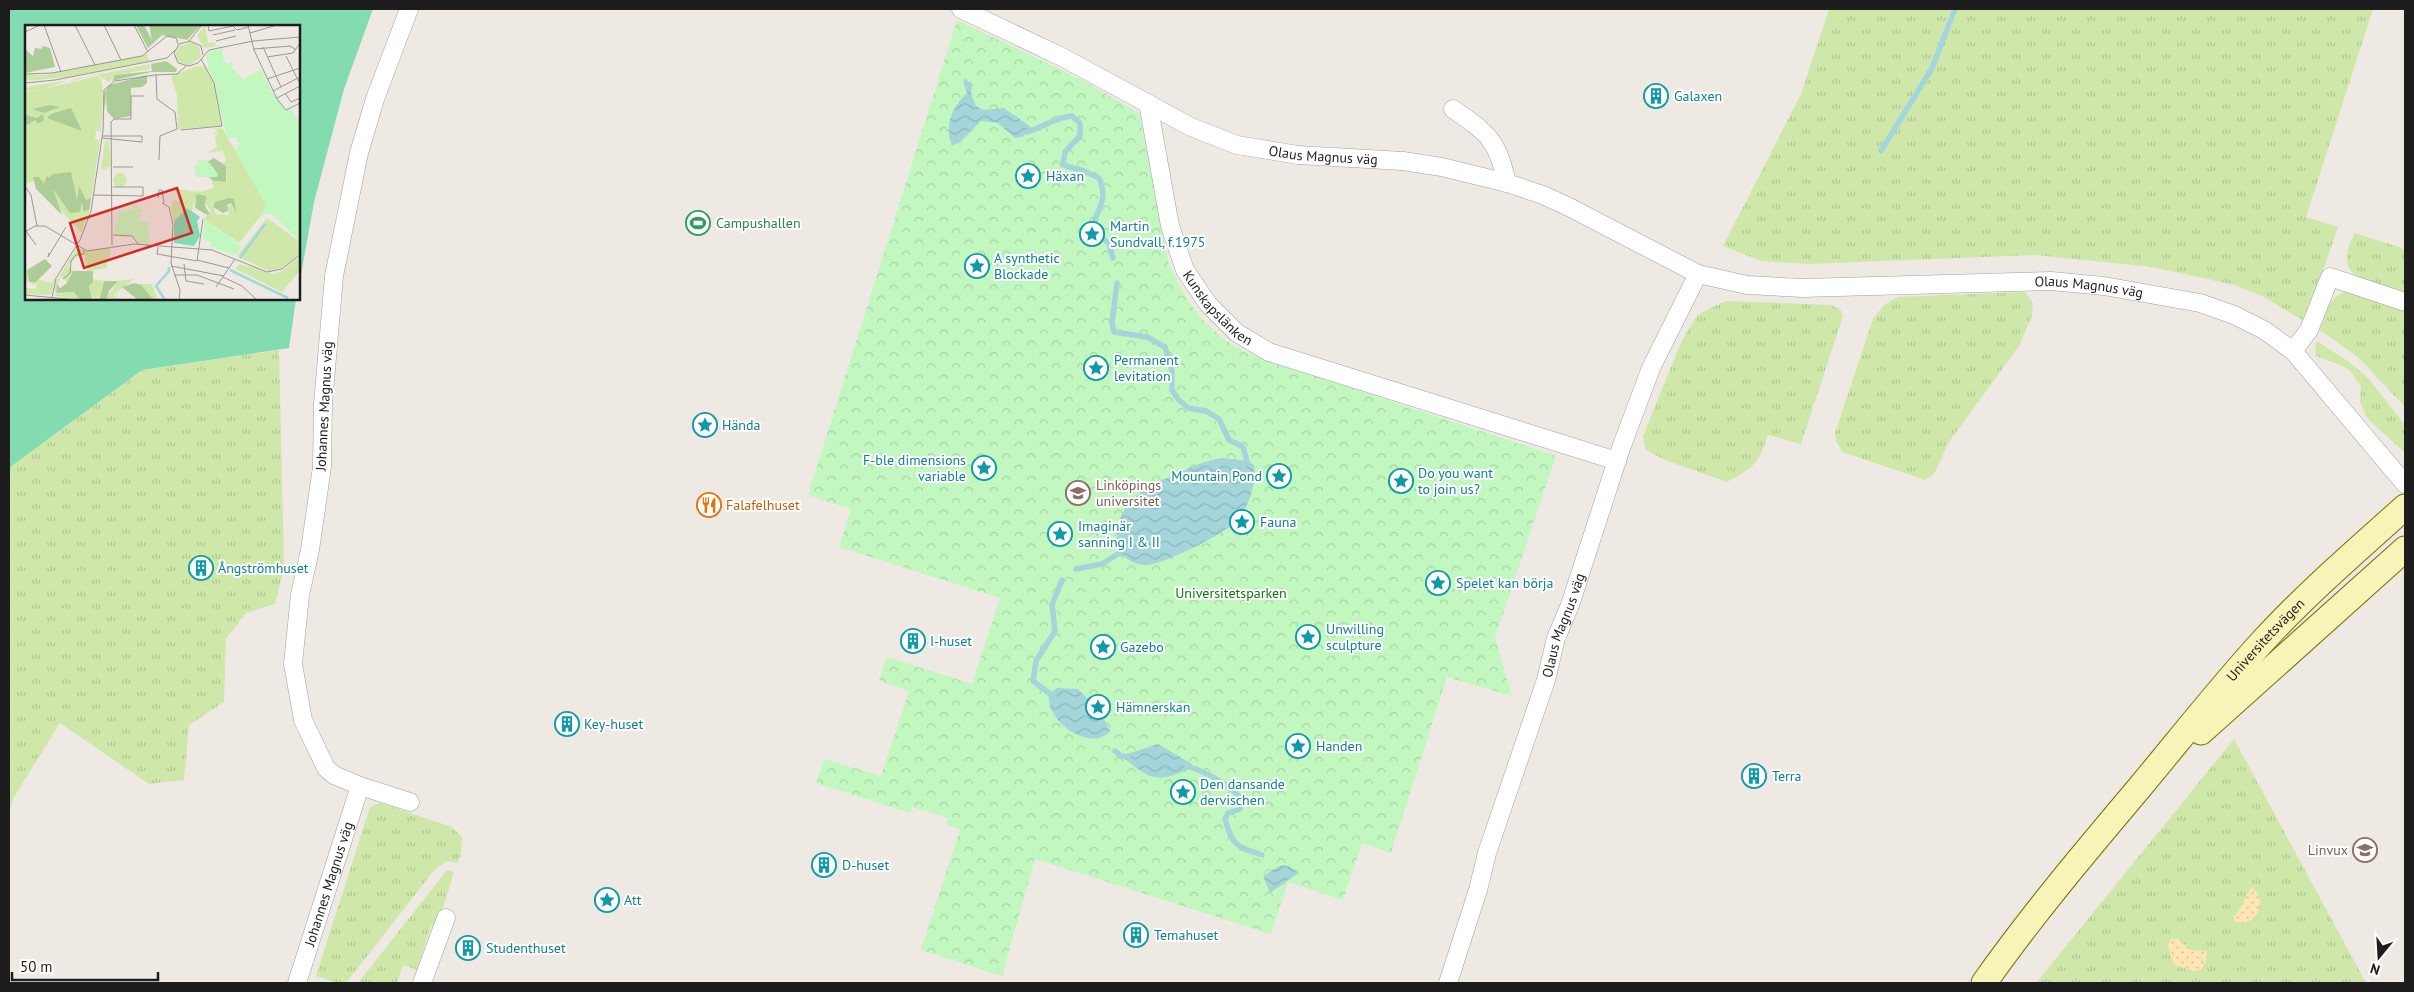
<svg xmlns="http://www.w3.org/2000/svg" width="2414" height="992" viewBox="0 0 2414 992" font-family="'PT Sans',sans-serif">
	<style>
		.grass { fill: url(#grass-tufts) }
		.sand { fill: url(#sand-dots) }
		.park { fill: url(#park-crowns) }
		.pitch { fill: #82dcb0 }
		.water { fill: url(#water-waves) }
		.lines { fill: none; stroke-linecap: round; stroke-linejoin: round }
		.stream { stroke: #a4d5db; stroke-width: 5.5 }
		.minor-casing { stroke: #a1a1a1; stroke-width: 19 }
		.secondary-casing { stroke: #717207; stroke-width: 27 }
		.minor { stroke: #fff; stroke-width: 18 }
		.secondary { stroke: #f8f4b7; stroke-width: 25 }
		.labels { text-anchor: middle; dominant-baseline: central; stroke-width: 4; stroke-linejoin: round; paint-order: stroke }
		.culture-label { font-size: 14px; fill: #0d838f; stroke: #fff; text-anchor: start }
		.street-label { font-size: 14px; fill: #1d1d1d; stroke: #fff }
		.leisure-label { font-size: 14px; fill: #27864d; stroke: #fff; text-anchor: start }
		.education-label { font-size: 14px; fill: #785e54; stroke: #fff; text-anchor: start }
		.food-label { font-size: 14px; fill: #c56008; stroke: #fff; text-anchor: start }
		.park-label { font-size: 14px; fill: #10790d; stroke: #fff }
		.inset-river { fill: none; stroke: #a4d5db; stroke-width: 2.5 }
		.inset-road { fill: none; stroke: #9a9794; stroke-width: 1 }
		.view { fill: #d62828; fill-opacity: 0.15; stroke: #d62828; stroke-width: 2.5 }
		.inset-edge { fill: none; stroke: #1d1d1d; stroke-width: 2.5 }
	</style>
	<defs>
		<pattern id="grass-tufts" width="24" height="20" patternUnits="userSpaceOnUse" patternTransform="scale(1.25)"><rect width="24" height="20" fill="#cfe8aa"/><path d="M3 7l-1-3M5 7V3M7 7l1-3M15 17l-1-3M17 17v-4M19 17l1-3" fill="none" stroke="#b1c792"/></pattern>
		<pattern id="sand-dots" width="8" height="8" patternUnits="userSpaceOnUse" patternTransform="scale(1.25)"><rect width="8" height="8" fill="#fde6b2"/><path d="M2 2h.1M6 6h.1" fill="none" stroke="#d8c599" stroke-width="1.8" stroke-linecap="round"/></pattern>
		<pattern id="park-crowns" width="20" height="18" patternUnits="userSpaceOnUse" patternTransform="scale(1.25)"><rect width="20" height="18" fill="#c2f8c0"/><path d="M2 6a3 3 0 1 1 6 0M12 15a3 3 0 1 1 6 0" fill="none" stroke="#a6d4a5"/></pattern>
		<pattern id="water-waves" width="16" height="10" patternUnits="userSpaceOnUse" patternTransform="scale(1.25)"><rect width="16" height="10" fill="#a4d5db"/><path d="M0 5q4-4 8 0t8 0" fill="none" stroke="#8db6bc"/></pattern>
	</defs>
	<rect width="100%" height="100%" fill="#eee9e3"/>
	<path class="grass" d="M1829,9H2373L2306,217L2338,227L2308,314L2302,320L2264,297L2235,285L2152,267L2035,255L1810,264L1762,261L1723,246L1801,94Z
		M2355,233L2405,249V295C2370,282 2329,279 2355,233Z
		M2025,292L2033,303L2032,316L2019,346L1949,442L1934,474L1925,480L1842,452L1836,441L1835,433L1873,319L1884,305L1898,297Z
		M2344,292H2353L2405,309V407L2358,357L2320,330C2325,315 2328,298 2344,292Z
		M1725,301L1831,305L1840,309L1843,316L1801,444L1768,435C1757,466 1755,466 1727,482L1665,460L1646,450L1643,436L1682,340L1697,315Z
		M2317,341L2349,362L2368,378L2405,425V453L2367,418L2360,402L2361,386L2350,371L2343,366L2316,356L2315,346Z
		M279,350L284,568L275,604L246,613L226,639L224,702L189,725L184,780L149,784L60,723L14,797L9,811V468L142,370Z
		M2234,739L2366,983H2036Z
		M380,803L452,827L462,837L461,852L458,863L448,861L436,868L346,983H339L316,976L370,807Z
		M447,870L454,872L437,927L431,926L417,970L403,965L397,983H358Z"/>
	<path class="sand" d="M2252,887C2270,902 2254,930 2234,921V916C2245,905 2243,897 2252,887Z
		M2171,939H2178L2190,950L2207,951L2206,961L2202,969L2195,971L2176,966L2171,958L2168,945Z"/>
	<path class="park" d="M957,20L1080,79L1139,113L1169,265L1187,299L1203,320L1225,340L1248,354L1556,456L1495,638L1512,696L1447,677L1391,853L1362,843L1343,900L1288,882L1271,934L1035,859L1002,976L921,950L960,829L947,825L948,818L912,807L910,813L816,783L824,759L881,776L909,691L879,681L887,657L972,684L1000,598L839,547L851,509L808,495Z"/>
	<path class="pitch" d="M9,9H373L344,89L314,202L299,286V26H26V299H296L289,348L142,370L9,468Z"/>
	<path class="water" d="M966,79L972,86L971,94L976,106L984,110L1004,108L1031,127L1023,137L1015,138L998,123L981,121L959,143L952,145C943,126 953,106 967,93L963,81Z
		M1223,458L1247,461L1254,465C1256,487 1249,509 1233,524C1222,535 1162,565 1146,565C1135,565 1127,559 1119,553C1109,508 1140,489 1176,474C1191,467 1206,460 1223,458Z
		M1057,688L1078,689L1100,711L1110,731C1093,751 1056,727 1050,706C1049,703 1049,697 1049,694Z
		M1158,744L1192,764V768C1155,784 1151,780 1121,756Z
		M1281,865L1289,866L1298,873L1270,893L1263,876Z"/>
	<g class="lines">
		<path class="stream" d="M1027,132C1043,127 1056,117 1072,116L1080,123V136L1065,152L1063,165L1084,171L1099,178C1110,204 1094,209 1093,232L1109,243L1113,258
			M1881,151L1932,68L1955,9
			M1117,283L1112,323L1114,332L1147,337L1165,347L1172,371V390L1178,399L1188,408L1206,411L1219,419L1229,440L1243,447L1247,461L1243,467
			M1076,569L1102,564L1124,550
			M1054,697L1033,681L1036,661L1055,631L1052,605L1062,580
			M1115,751L1121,756L1128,757
			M1187,766C1206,772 1226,783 1240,797V809L1228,813L1225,819C1233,847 1236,846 1262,855"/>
		<defs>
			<g id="minor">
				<path d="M409,9L375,99L359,153L334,276L323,404L322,467L310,550L300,595L293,664L303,720L326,768L334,775L360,786L410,802"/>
				<path id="s1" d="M961,9L1062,57L1191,127L1237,145L1298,155L1403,161L1442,167L1507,183L1543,195L1569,207L1698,274L1747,285L1803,288L2051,281L2104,286L2200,303L2234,315L2264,330L2293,351L2405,484"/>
				<path id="s2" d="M1148,103L1170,226L1185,270L1208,304L1237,333L1269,352L1617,461"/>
				<path d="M1453,109C1489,134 1497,140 1507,183"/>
				<path d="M2293,351L2309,330L2330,277L2405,302"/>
				<path id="s3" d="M297,983L360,786"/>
				<path d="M422,983L446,918"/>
				<path id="s4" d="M1448,983L1478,890L1487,853L1546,680L1556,638L1570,605L1621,448L1651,368L1698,274"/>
			</g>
			<g id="secondary">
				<path d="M2201,732L2405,549"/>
				<path id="s5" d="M1984,983C2032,915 2086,851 2140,787C2180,739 2219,689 2262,642C2306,594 2356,551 2405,507"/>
			</g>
		</defs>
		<use href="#minor" class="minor-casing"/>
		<use href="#secondary" class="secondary-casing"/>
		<use href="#minor" class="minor"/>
		<use href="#secondary" class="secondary"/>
	</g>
	<defs>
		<symbol id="building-ring" viewBox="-11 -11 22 22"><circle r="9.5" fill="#fff" stroke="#0f9aa8" stroke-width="1.5"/><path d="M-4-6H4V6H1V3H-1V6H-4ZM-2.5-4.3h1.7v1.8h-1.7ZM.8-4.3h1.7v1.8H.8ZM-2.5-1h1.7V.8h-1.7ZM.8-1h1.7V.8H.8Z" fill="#0f9aa8"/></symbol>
		<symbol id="sight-ring" viewBox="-11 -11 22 22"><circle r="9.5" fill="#fff" stroke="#0f9aa8" stroke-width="1.5"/><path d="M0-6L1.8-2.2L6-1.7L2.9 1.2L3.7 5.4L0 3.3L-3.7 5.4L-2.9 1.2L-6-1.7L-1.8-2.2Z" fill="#0f9aa8"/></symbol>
		<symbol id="stadium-ring" viewBox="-11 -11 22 22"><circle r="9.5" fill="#fff" stroke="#2e9e5b" stroke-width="1.5"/><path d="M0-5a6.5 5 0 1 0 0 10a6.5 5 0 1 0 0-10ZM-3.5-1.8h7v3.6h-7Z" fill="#2e9e5b"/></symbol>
		<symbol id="university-ring" viewBox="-11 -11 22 22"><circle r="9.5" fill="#fff" stroke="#8d6e63" stroke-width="1.5"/><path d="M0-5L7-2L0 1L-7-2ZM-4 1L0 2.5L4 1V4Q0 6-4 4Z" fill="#8d6e63"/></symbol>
		<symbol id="restaurant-ring" viewBox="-11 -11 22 22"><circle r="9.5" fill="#fff" stroke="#e8710a" stroke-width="1.5"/><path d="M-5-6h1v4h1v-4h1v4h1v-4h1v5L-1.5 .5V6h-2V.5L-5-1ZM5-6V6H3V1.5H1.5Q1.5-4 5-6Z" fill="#e8710a"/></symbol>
		<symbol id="school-ring" viewBox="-11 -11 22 22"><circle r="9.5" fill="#fff" stroke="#8d6e63" stroke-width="1.5"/><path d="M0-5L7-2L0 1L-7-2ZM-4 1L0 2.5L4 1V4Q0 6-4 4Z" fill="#8d6e63"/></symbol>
	</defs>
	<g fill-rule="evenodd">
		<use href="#building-ring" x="1642" y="82" width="28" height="28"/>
		<use href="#sight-ring" x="1014" y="162" width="28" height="28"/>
		<use href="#stadium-ring" x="684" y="209" width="28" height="28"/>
		<use href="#sight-ring" x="1078" y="220" width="28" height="28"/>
		<use href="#sight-ring" x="963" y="252" width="28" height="28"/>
		<use href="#sight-ring" x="1082" y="354" width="28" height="28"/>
		<use href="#sight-ring" x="691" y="411" width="28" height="28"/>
		<use href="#sight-ring" x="970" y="454" width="28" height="28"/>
		<use href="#sight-ring" x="1265" y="462" width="28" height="28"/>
		<use href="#sight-ring" x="1387" y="467" width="28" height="28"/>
		<use href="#university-ring" x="1064" y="479" width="28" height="28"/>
		<use href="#restaurant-ring" x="695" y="491" width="28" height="28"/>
		<use href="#sight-ring" x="1228" y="508" width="28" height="28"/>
		<use href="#sight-ring" x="1046" y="520" width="28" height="28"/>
		<use href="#building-ring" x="187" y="554" width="28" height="28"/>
		<use href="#sight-ring" x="1424" y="569" width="28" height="28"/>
		<use href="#sight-ring" x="1294" y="623" width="28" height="28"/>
		<use href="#building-ring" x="899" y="627" width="28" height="28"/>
		<use href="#sight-ring" x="1089" y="633" width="28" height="28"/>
		<use href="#sight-ring" x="1084" y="693" width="28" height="28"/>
		<use href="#building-ring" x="553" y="710" width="28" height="28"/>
		<use href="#sight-ring" x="1284" y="732" width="28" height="28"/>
		<use href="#building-ring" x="1740" y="762" width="28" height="28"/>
		<use href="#sight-ring" x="1169" y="778" width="28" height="28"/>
		<use href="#school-ring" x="2351" y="836" width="28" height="28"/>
		<use href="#building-ring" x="810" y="851" width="28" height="28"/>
		<use href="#sight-ring" x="593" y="886" width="28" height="28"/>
		<use href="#building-ring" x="1122" y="921" width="28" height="28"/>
		<use href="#building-ring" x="454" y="934" width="28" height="28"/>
	</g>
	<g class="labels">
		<g class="culture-label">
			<text x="1674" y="96">Galaxen</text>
			<text x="1046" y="176">Häxan</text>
			<text x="1110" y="226">Martin<tspan x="1110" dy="16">Sundvall, f.1975</tspan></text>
			<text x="994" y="258">A synthetic<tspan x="994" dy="16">Blockade</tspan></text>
			<text x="1114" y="360">Permanent<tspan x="1114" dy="16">levitation</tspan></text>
			<text x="722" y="425">Hända</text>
			<text x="966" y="460" text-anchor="end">F-ble dimensions<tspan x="966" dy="16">variable</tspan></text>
			<text x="1418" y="473">Do you want<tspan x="1418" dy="16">to join us?</tspan></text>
			<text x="1262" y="476" text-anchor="end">Mountain Pond</text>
			<text x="1260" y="522">Fauna</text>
			<text x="1078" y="526">Imaginär<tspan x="1078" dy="16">sanning I &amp; II</tspan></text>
			<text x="218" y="568">Ångströmhuset</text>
			<text x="1456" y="583">Spelet kan börja</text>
			<text x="1326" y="629">Unwilling<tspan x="1326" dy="16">sculpture</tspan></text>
			<text x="930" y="641">I-huset</text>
			<text x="1120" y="647">Gazebo</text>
			<text x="1116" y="707">Hämnerskan</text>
			<text x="584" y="724">Key-huset</text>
			<text x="1316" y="746">Handen</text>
			<text x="1772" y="776">Terra</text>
			<text x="1200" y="784">Den dansande<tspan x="1200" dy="16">dervischen</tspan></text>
			<text x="842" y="865">D-huset</text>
			<text x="624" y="900">Att</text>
			<text x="1154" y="935">Temahuset</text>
			<text x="486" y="948">Studenthuset</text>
		</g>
		<g class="street-label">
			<text stroke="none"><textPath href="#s1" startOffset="395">Olaus Magnus väg</textPath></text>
			<text stroke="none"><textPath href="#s1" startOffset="1186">Olaus Magnus väg</textPath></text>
			<text stroke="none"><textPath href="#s2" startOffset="222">Kunskapslänken</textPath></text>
			<text transform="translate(324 406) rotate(-87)">Johannes Magnus väg</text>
			<text stroke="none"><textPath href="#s4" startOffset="376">Olaus Magnus väg</textPath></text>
			<text stroke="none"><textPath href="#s5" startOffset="444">Universitetsvägen</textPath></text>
			<text stroke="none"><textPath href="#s3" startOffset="104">Johannes Magnus väg</textPath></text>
		</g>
		<g class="leisure-label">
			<text x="716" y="223">Campushallen</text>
		</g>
		<g class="education-label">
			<text x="1096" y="485">Linköpings<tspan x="1096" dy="16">universitet</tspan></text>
			<text x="2348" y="850" text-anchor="end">Linvux</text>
		</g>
		<g class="food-label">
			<text x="726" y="505">Falafelhuset</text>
		</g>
		<g class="park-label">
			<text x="1231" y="593">Universitetsparken</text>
		</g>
	</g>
	<g transform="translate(25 25)">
		<rect width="275" height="275" fill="#eee9e3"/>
		<path d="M180,0L183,18L190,17L191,21L215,16L183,23L178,22L172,11ZM166,17L174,21L176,32L165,40L155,38L150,32L153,22ZM122,29L124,36L41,52L0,56V49L19,50ZM125,39V44L90,50L84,57L72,50L43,57L50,54ZM72,51L76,54L78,64L76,106H71L70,114L75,115L64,188L56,207L8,156L0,160V67L13,65L0,66V62L42,56L16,65L19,64ZM197,103L243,182L214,218L188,200L190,189L188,200L179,194L186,186L172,168L167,186L162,183L149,196L146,186L147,175L154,176L153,164L174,167L188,163L187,156L202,157L201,141L197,137L201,136L198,126L181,128L192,122L190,112L194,108L186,109L193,106L187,104ZM200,175L209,178L208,188L207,180L202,181L204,190L190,189L189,180H185ZM80,115L84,116L86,141L79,145L76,144ZM88 155a7 7 0 1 1 14 0a7 7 0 1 1-14 0ZM242,193L275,217V229L260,242L244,246L212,231ZM52,222L58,225V231H52L45,238L43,241L48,246L42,258L36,251L30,269L49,267L54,274L30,271V258ZM86,222L82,243L62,246L59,227ZM275,232V245L257,267L210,244L215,239L248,249L259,245ZM2,245L4,258L15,255L27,258L31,248L26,270L0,269L1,263L12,264L11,259L8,260L0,255ZM68,254L79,256L75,272H70L72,275L65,271L64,260ZM109,254L89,269L90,272L94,267L91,273L99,275L82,273L93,256ZM114,259H127L133,275L126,274Z" fill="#cfe8aa" fill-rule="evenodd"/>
		<path d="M111,0H119L127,15L124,0H176L162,15L137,10L123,23ZM18,21L25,23L30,42L0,48V24L8,31L10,23L16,24ZM141,36L152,44L151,47H126L87,56L90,50L127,46L126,39ZM122,50V58L117,62L106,63V91L89,94L82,86L81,67L80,86L78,71L84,60ZM25,80L35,82L19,88L7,84ZM46,83L57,106L22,93L26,89ZM18,89L19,96L12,99L11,95L0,101V90L12,93ZM189,133L201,141V157L188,156L183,151L180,138ZM46,147L52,175L54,161L61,175L66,173L64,185L58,186L57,176L55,187L45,188L28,164L37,190L11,164L8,152H14L19,159L22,150L23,153L28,149ZM171,169L181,171L180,181L185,189L182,190L170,183ZM204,173L209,174L211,188L206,178L202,180L203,186L198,188L188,182L190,177ZM20,234L27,241L11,257H4L2,245ZM48,246H68V257L64,261L67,275L54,274L49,267L31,268L32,259L35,263L42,258ZM79,256H93L84,266L82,273L84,275L69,274L75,273ZM109,258L116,260L129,275H113L97,262Z" fill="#adcd98"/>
		<path d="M198,23V33L202,39L208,37L207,43L219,54L236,44L247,67L261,86L266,84L275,97V216L247,189L236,190L241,180L210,125L215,119L210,112L203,113L201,108L181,32L185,26ZM173,135H182L193,149L192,152H171L169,141L174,139ZM108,179H112V184H119L113,195L123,197L124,221L114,219L107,210H91L89,198H92L94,187L108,184ZM179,194L217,221L210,230L185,222L186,217L178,214Z" fill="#c2f8c0"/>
		<path d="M172,41L180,42L188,58L196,101L153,104L152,70L146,51Z" fill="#cfe8aa"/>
		<path d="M162,183L175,192L172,196L175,211L169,221L149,218V196Z" fill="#82dcb0"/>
		<path class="inset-river" d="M215,233L240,199M205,245L263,273M140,275L131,261L144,246V242"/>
		<path class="inset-road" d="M19,0L36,47M50,0L70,40M79,0L96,35M109,0L123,27M183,0L184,6L208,1L212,5L224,2M223,0L229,25L252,74L261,85L275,78M0,7L15,0M225,8L252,0M188,10L210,5M164,16L177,0M191,16L211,11M238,22L256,62M229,24L265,21L270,24M178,30L176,21L165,16L154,19L149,28L153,38L164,41L173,38L184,25L228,16L275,12M261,31L275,59M242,32L268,28L275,18M0,49L27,48L117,31L142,11L151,13L153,19M130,50L152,49L161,41M131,50L132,74L150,87L152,104L135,111L134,135M242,54L275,43M0,58L30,55L142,33L150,25M248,66L275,52M260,68L266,77L275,73M252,73L275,61M156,105L197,101L189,58L176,34M77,113L117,117V111H77M88,142H108M0,161L6,170L12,201M68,170L118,171V162H88M133,173L134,165H137L139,178M137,178L144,182L148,200L146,238L155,265L154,275M1,206L11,220M0,207L10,201H20L62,226L109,219L187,225L242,247L257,244L275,230M88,210L107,211L114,220M87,220L86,97L89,94H106V71H119M133,222L132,229L172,236L178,194M24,228L23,232L41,202M172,235L204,243M159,239L161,256L179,259M146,241L199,251M149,250H172L209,264M198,252L217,261L232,275M38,254L45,248L46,236L51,230L59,229V225M191,262L210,234M0,270L52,275M27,273L31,253L55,215L66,186L78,106L79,65L90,56L130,50"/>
		<path class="view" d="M152,163L167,208L59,243L45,198Z"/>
		<rect width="275" height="275" class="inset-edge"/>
	</g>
	<rect width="2414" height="992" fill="none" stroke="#1d1d1d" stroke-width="20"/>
	<g transform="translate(2379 957) rotate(198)" stroke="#ffffff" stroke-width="4" paint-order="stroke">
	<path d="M0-4L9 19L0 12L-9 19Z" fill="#1d1d1d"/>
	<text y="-8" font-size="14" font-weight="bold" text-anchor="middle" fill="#1d1d1d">N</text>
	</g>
	<path d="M12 972v8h146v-8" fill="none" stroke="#1d1d1d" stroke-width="2.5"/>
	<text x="20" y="972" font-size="15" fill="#1d1d1d" stroke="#ffffff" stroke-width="4" paint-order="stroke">50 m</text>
</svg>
